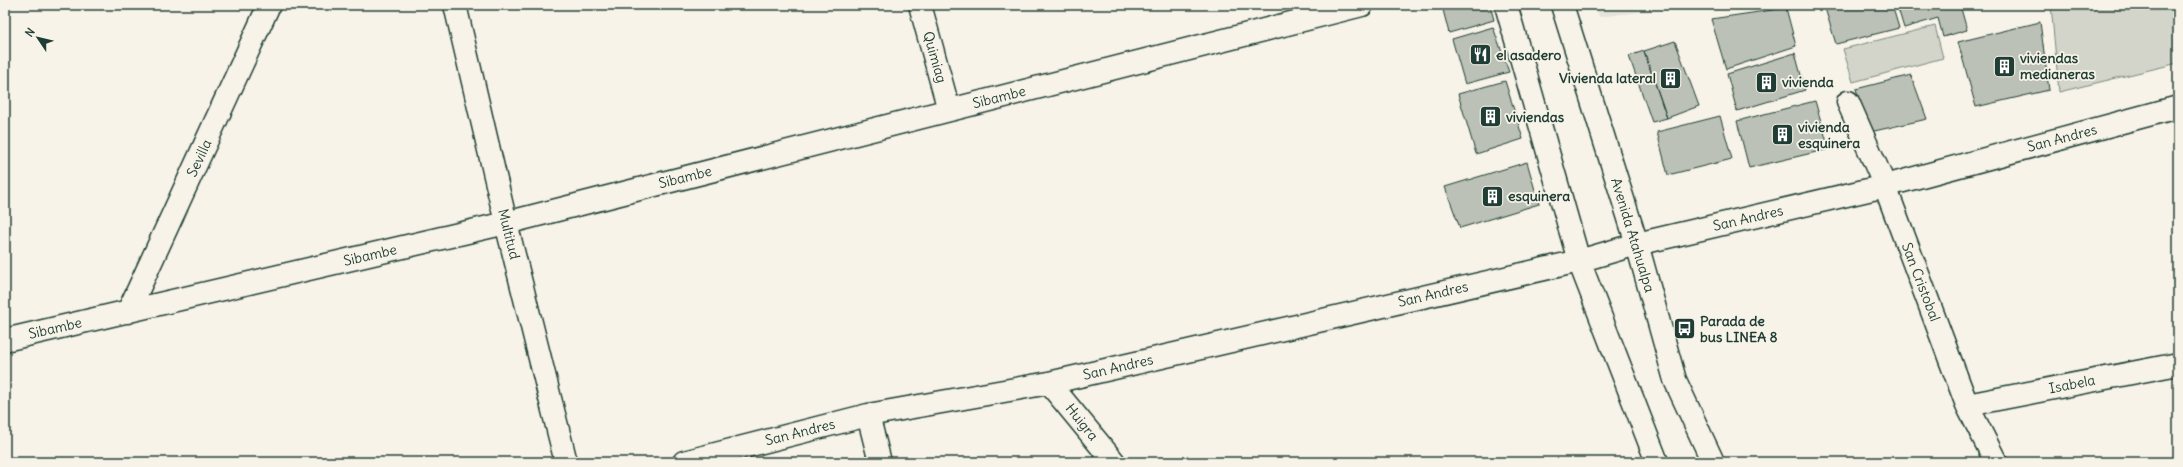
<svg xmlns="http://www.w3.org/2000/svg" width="2183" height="467" viewBox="0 0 2183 467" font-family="Delius,sans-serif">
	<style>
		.built { fill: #e5e4d9 }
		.green { fill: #d3d5ca; stroke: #79897f }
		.building { fill: #bbc1b6; stroke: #1f3d34 }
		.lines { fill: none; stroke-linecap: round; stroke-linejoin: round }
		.street-casing { stroke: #1f3d34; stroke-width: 25 }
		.secondary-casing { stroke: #1f3d34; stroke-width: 25 }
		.street { stroke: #f7f3e8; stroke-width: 22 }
		.secondary { stroke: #f7f3e8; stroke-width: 22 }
		.labels { text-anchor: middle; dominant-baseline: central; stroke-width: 3.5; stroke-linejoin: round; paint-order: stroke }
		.poi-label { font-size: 14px; font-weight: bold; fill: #1f3d34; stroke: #f7f3e8; text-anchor: start }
		.street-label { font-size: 14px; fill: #1f3d34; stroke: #f7f3e8 }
	</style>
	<rect width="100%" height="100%" fill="#f7f3e8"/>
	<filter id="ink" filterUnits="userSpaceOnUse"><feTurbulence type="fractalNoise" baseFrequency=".025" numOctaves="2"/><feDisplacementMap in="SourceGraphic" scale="8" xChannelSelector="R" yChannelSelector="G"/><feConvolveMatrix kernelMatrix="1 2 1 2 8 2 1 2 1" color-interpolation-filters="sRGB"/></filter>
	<g filter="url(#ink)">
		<path class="built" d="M1595,5H1697L1599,17Z"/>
		<path class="green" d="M2051,5H2178V63L2059,92Z
			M1935,26L1943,58L1853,82L1843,49Z"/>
		<path class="building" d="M1447,5H1490L1494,20L1449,33L1442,6Z
			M1824,5H1892L1899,28L1836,44Z
			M1897,5H1960L1967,30L1943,37L1938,18L1904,28Z
			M1786,8L1796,46L1726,69L1711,19Z
			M2040,22L2049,90L1976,107L1958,42Z
			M1493,27L1509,72L1465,84L1452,39Z
			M1675,41L1699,106L1667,118L1644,51Z
			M1644,51L1667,118L1652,122L1629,56Z
			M1795,53L1805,90L1737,111L1727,74Z
			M1911,75L1927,119L1870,132L1856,89Z
			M1505,81L1523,139L1476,154L1458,94Z
			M1815,101L1829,149L1749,168L1737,121Z
			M1720,116L1732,159L1668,175L1657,132Z
			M1527,162L1539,204L1460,228L1445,187Z"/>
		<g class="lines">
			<defs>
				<path id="street" d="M455,5L506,223L566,462
					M920,5L949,110
					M1848,102L1885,186L1967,405L1996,462
					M128,312L269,5
					M5,340L506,223L1362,5
					M1049,383L1114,462
					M1967,405L2178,364
					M868,415L880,462
					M684,462L868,415L1049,383L1579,261L1637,244L1885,186L2178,107"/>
				<path id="secondary" d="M1506,5L1579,261L1657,462
					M1562,5L1637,244L1675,380L1713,462"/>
			</defs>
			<use href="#street" class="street-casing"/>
			<use href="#secondary" class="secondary-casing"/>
			<use href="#street" class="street"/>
			<use href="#secondary" class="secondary"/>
		</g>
	</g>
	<defs>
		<symbol id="restaurant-square" viewBox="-11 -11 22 22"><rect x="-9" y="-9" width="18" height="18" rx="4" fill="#1f3d34" stroke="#f7f3e8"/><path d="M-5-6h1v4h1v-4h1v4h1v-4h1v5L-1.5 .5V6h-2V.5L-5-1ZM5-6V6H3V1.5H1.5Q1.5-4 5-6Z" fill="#fff"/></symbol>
		<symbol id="building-square" viewBox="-11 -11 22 22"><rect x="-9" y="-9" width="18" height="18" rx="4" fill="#1f3d34" stroke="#f7f3e8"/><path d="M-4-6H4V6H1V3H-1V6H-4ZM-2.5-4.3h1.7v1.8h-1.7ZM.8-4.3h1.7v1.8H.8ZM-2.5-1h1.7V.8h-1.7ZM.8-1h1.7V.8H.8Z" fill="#fff"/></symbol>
		<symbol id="bus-square" viewBox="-11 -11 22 22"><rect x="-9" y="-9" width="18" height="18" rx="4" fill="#1f3d34" stroke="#f7f3e8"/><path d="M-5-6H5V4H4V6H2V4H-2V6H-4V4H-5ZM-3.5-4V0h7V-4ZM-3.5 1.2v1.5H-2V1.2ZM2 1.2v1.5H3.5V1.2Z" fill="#fff"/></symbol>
	</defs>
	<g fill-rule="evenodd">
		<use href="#restaurant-square" x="1468" y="42" width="25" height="25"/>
		<use href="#building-square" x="1992" y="54" width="25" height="25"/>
		<use href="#building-square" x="1658" y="66" width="25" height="25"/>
		<use href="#building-square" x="1754" y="70" width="25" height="25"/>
		<use href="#building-square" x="1478" y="104" width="25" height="25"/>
		<use href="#building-square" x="1770" y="122" width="25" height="25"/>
		<use href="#building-square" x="1480" y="184" width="25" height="25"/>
		<use href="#bus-square" x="1672" y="316" width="25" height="25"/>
	</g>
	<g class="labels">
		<g class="poi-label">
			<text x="1496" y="55">el asadero</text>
			<text x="2020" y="58">viviendas<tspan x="2020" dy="16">medianeras</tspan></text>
			<text x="1656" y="78" text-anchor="end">Vivienda lateral</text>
			<text x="1782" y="82">vivienda</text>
			<text x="1506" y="117">viviendas</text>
			<text x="1798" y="127">vivienda<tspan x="1798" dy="16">esquinera</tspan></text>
			<text x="1508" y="196">esquinera</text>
			<text x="1700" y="321">Parada de<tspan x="1700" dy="16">bus LINEA 8</tspan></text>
		</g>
		<g class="street-label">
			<text transform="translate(935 57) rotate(74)">Quimiag</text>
			<text transform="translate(999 97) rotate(-14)">Sibambe</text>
			<text transform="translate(2062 138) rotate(-15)">San Andres</text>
			<text transform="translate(199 158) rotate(-65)">Sevilla</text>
			<text transform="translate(685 177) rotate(-14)">Sibambe</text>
			<text transform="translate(1748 218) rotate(-13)">San Andres</text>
			<text transform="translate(509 234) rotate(76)">Multitud</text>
			<text transform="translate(1633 235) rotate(73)">Avenida Atahualpa</text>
			<text transform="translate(370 255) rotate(-13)">Sibambe</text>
			<text transform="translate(1921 282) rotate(69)">San Cristobal</text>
			<text transform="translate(1433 294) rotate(-13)">San Andres</text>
			<text transform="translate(55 328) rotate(-13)">Sibambe</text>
			<text transform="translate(1118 367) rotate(-13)">San Andres</text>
			<text transform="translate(2072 384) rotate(-11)">Isabela</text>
			<text transform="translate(1082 422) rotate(51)">Huigra</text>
			<text transform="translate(800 432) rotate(-14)">San Andres</text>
		</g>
	</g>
	<rect width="2183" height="467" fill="none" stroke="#f7f3e8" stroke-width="20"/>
	<rect x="10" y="10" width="2163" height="447" fill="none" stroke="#1f3d34" stroke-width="1.5" filter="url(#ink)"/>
	<g transform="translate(38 38) rotate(305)" stroke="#f7f3e8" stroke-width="3" paint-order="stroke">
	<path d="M0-3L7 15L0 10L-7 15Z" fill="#1f3d34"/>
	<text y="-6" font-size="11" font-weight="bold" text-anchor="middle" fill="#1f3d34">N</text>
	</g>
</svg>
